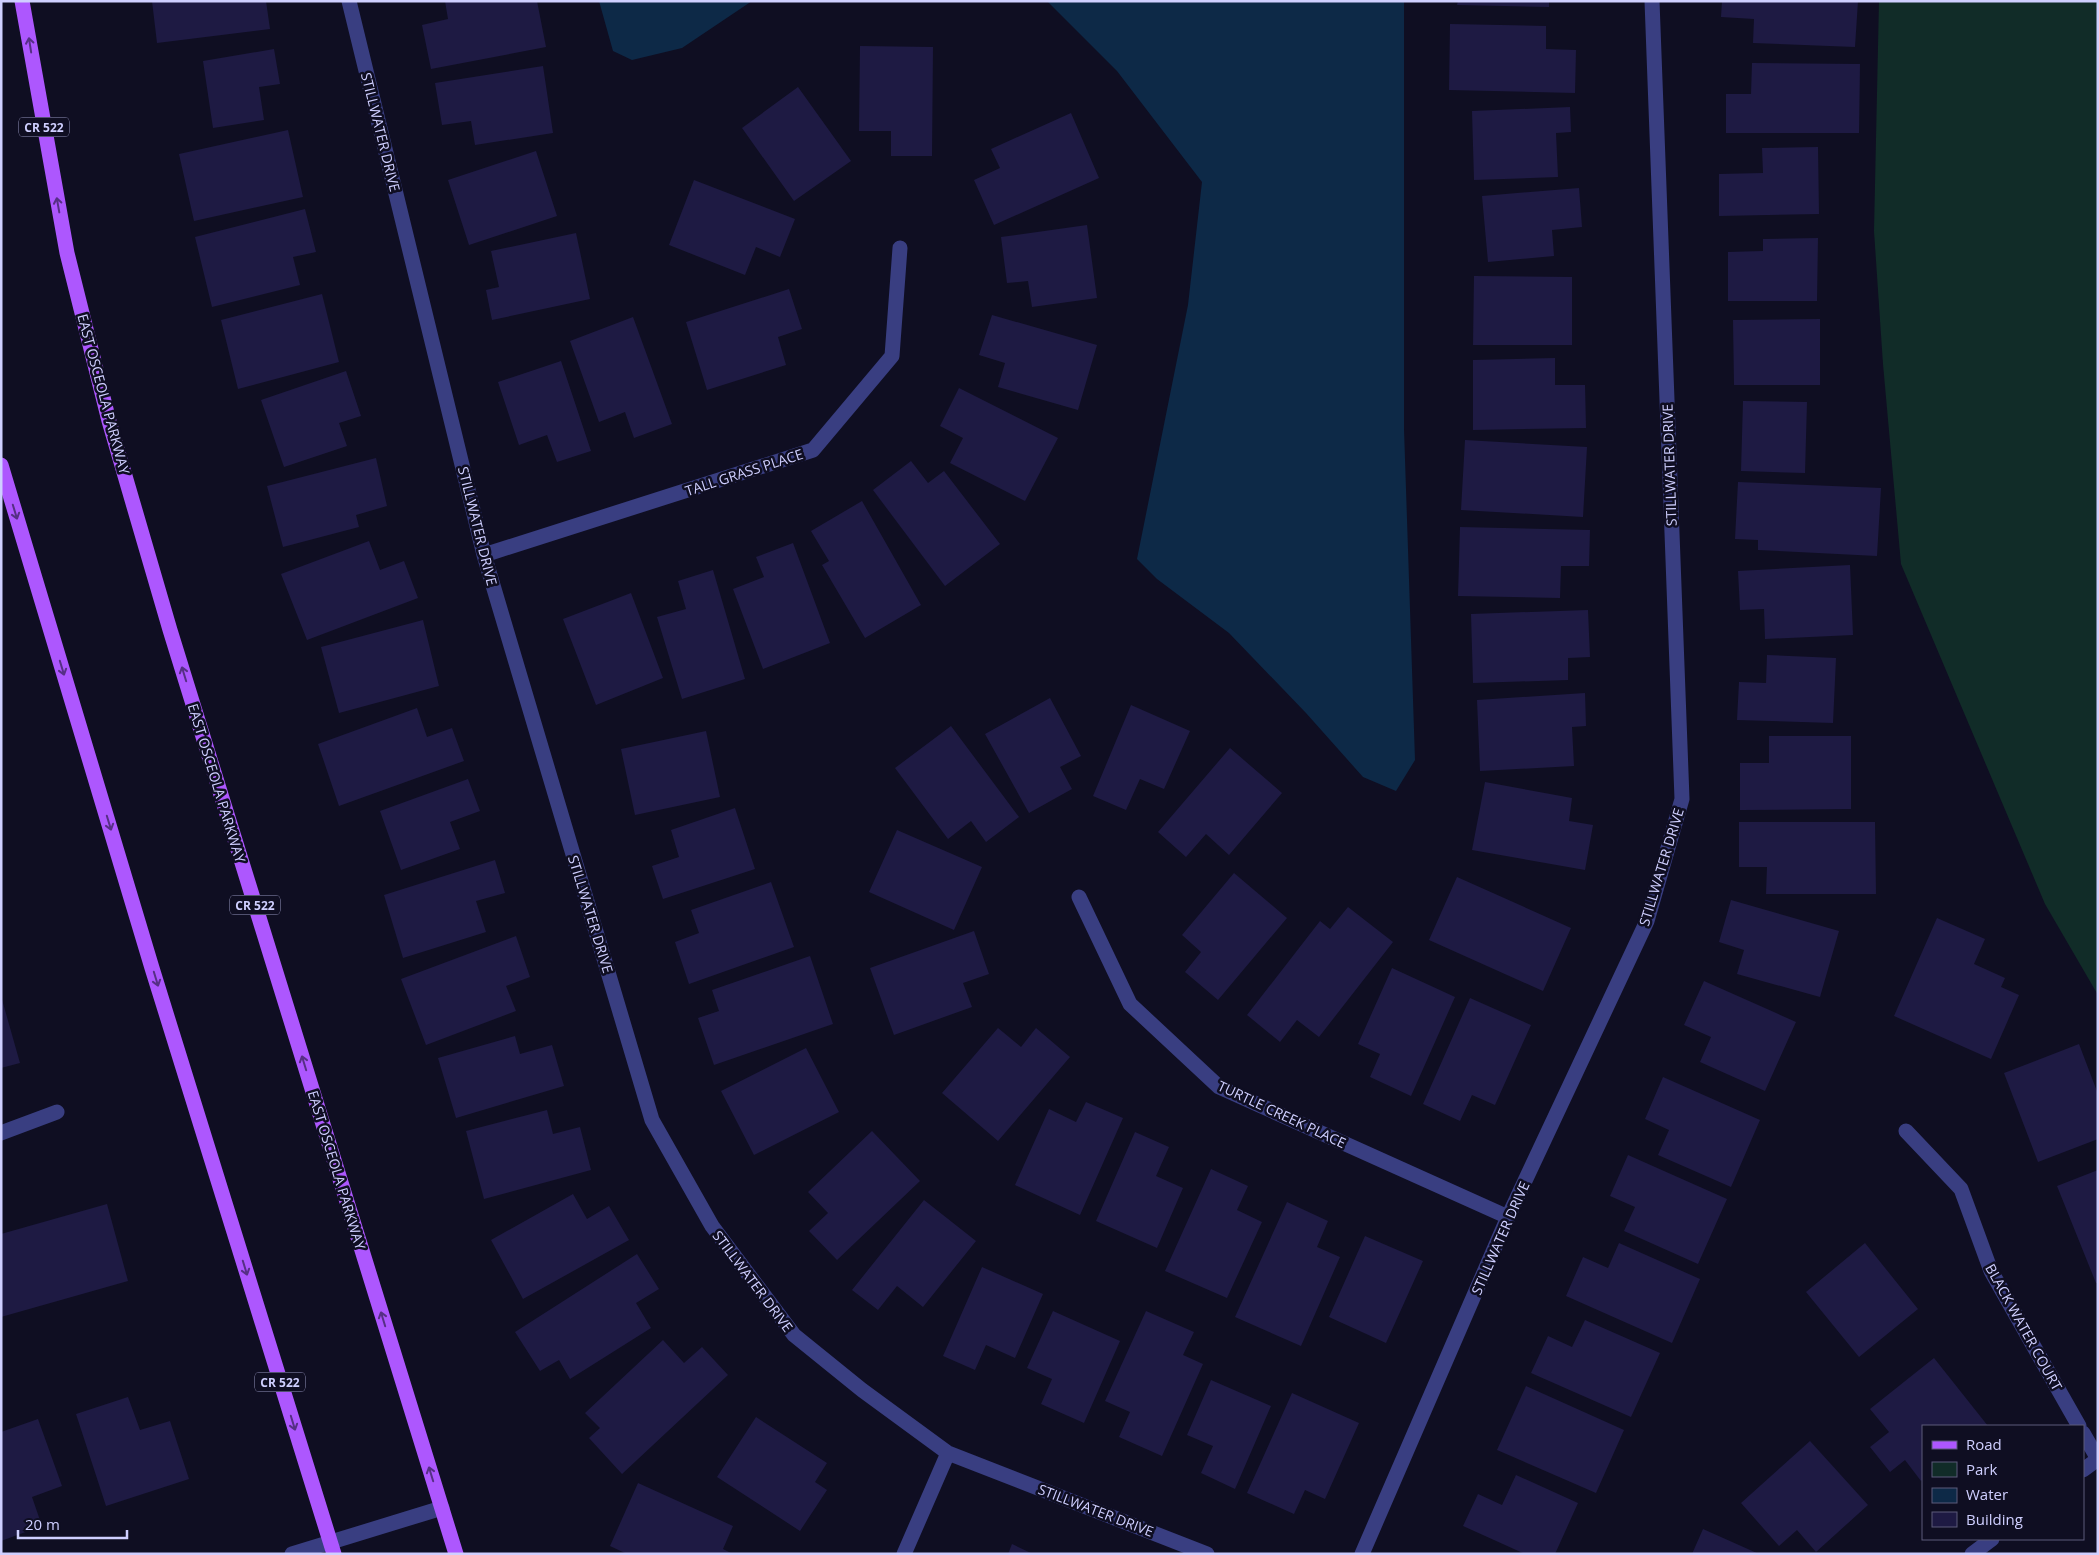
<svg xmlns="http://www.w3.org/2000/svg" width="2099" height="1555" viewBox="0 0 2099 1555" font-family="'Open Sans',sans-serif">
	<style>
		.green { fill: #112c28 }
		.water { fill: #0d2947 }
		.building { fill: #1e1a43 }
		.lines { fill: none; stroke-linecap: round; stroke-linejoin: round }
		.minor { stroke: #393e81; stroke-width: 15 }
		.major { stroke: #ad57fe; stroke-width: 15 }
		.oneway { stroke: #562f85 }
		.labels { text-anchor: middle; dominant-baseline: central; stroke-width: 5; stroke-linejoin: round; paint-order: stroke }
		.shield { fill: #0f0e22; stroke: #9595bd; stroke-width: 1 }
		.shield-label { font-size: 12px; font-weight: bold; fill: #cfcfff }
		.street-label { font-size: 14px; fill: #cfcfff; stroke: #0f0e22 }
	</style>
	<rect width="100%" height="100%" fill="#0f0e22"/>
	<path class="green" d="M1879,1H2098V995L2045,904L1901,564L1883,364L1874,231Z"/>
	<path class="water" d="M599,1H752L682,48L632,60L613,51Z
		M1047,1H1404V429L1415,760L1396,791L1363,777L1306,713L1229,633L1157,579L1137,559L1188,305L1202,182L1117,71Z"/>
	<path class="building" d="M152,1H266L270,29L157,43Z
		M445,1H537L546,47L431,69L422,25L448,19Z
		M1458,1H1549V7L1457,5Z
		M1722,1H1858L1855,47L1753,43L1754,19L1721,17Z
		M1450,24L1546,26V49L1576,50L1575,93L1449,90Z
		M860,46L933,47L932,156H891V131H859Z
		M274,49L280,84L259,87L264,120L213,128L203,61Z
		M1752,63L1860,64L1859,133H1726V94H1751Z
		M543,66L553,133L475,145L471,121L442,125L435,83Z
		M798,87L851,161L794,201L742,128Z
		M1570,107L1571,132L1556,133L1558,177L1474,180L1472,111Z
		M1071,113L1099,178L994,225L974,180L1000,168L991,149Z
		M288,130L303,197L194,221L179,154Z
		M1818,147L1819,214L1719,216V174L1763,173L1762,148Z
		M536,151L557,216L469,245L448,180Z
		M694,180L795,219L780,257L756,247L745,275L669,245Z
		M1579,188L1582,227L1552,230L1554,256L1488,262L1482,196Z
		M305,209L316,252L293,257L300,285L212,307L195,237Z
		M1087,225L1097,298L1032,307L1028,281L1007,283L1001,237Z
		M576,233L590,299L492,320L486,290L499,287L491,251Z
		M1818,238L1817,301H1728V252L1763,251V239Z
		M1474,276L1572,277V345H1473Z
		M789,289L802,329L778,337L786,365L707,390L686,322Z
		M322,294L339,362L238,389L221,320Z
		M992,315L1097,345L1078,410L998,387L1005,363L979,355Z
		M633,317L672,424L634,438L625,412L599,422L570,341Z
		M1820,319V385H1734L1733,320Z
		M1555,358V385H1585L1586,428L1473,430V360Z
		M561,361L591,451L557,462L547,435L519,445L498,382Z
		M346,371L361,416L339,423L347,446L284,467L261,400Z
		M959,388L1058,438L1025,501L950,463L963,438L940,426Z
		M1743,401L1807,402L1805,473L1741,471Z
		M1465,440L1587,447L1583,517L1461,510Z
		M376,458L387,506L356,515L359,527L283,547L267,486Z
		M911,461L928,483L944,471L1000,544L945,586L873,490Z
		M1738,482L1881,488L1877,556L1758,550V540L1735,539Z
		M862,501L921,605L865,638L822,565L829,561L811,531Z
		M1460,527L1590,530L1589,566H1561L1560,598L1458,596Z
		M369,541L380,570L404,561L418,598L307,640L281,574Z
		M793,543L830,643L763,669L733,589L764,577L756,557Z
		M1850,565L1853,635L1765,639L1764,609L1740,610L1738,571Z
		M713,570L745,679L682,699L657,617L686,609L678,581Z
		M631,593L663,678L596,705L563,619Z
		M1588,610L1590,657L1568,658V680L1473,683L1471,614Z
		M423,620L439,686L339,713L321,647Z
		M1767,655L1836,658L1833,723L1737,720L1739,682L1766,683Z
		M1585,693L1586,726L1572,727L1574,766L1480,771L1477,700Z
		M1050,698L1081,756L1060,767L1072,789L1029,813L985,734Z
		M1131,705L1190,731L1164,789L1140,779L1126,810L1093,796Z
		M417,708L427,737L452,728L464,761L339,806L318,744Z
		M951,726L1019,817L986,842L971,821L948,839L895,768Z
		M706,731L720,797L635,815L621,749Z
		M1769,736H1851V809L1740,810V763H1769Z
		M1230,748L1282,793L1229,855L1206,834L1186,857L1158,832Z
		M468,779L480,811L450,822L460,849L401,870L380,811Z
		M1485,782L1572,798L1569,821L1593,825L1585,870L1472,850Z
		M735,808L755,869L663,899L652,866L679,857L671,830Z
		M1739,822H1875L1876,894H1766L1767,867H1739Z
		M897,830L982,867L954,930L869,892Z
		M495,860L505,893L476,901L486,932L403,958L384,895Z
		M1234,873L1287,918L1218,1000L1185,972L1201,952L1182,935Z
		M1457,877L1571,928L1543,991L1429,940Z
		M771,882L794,947L689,984L675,942L699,933L691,910Z
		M1731,900L1839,931L1820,997L1737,974L1744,950L1719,942Z
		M1348,907L1393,942L1319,1037L1297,1020L1280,1042L1247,1015L1320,921L1330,929Z
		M1937,918L1985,939L1974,964L2005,978L2001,987L2019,995L1991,1059L1894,1016Z
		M974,931L989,974L963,983L972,1007L894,1035L870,968Z
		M516,936L530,977L506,986L516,1011L426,1045L401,979Z
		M810,956L833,1024L714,1065L698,1018L719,1011L712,990Z
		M1392,968L1455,997L1411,1096L1370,1077L1380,1054L1358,1044Z
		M1704,981L1796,1022L1765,1091L1700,1062L1711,1037L1684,1025Z
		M1,996L20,1063L1,1068Z
		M1470,998L1531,1025L1495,1105L1472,1095L1460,1121L1423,1104Z
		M998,1028L1021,1047L1036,1028L1070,1057L998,1141L942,1093Z
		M515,1036L520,1054L552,1045L564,1086L456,1118L438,1058Z
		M2079,1044L2098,1094V1139L2038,1162L2004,1073Z
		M806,1048L839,1112L754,1155L721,1091Z
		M1663,1077L1760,1120L1731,1187L1658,1155L1669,1130L1645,1119Z
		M1086,1102L1123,1118L1080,1215L1015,1185L1049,1109L1076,1122Z
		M547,1110L553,1134L580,1127L591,1170L484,1199L466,1131Z
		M872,1131L920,1181L837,1260L809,1231L828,1213L808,1192Z
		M1135,1132L1169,1147L1156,1176L1183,1188L1157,1248L1096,1221Z
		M1628,1155L1727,1199L1698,1264L1624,1231L1635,1207L1610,1196Z
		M1211,1169L1248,1186L1237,1210L1262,1222L1227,1298L1165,1271Z
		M2098,1170V1283H2096L2057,1186Z
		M573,1194L587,1219L609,1206L629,1240L523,1299L491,1240Z
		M924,1200L976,1241L923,1307L897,1286L878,1310L852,1290Z
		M1287,1202L1328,1221L1317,1247L1340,1257L1301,1346L1235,1317Z
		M107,1204L128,1281L1,1317V1234Z
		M1365,1236L1423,1261L1386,1343L1329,1317Z
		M1619,1243L1700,1279L1672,1343L1566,1296L1583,1257L1608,1268Z
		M1865,1243L1918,1309L1859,1357L1806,1292Z
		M637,1254L659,1289L636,1303L651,1328L570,1379L559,1360L540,1371L515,1332Z
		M982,1267L1043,1294L1015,1358L986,1345L975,1370L943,1356Z
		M1053,1311L1120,1341L1084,1423L1041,1404L1052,1379L1027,1368Z
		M1146,1311L1194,1332L1183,1355L1203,1364L1162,1456L1119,1437L1130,1412L1105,1401Z
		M1585,1320L1660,1353L1631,1417L1531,1373L1548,1336L1572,1347Z
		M663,1340L684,1363L702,1347L728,1375L622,1474L589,1438L600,1428L585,1413Z
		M1934,1358L1988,1426H1923V1479L1921,1481L1905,1460L1890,1472L1870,1447L1889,1432L1870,1409Z
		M1211,1380L1271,1406L1235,1489L1201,1473L1213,1446L1187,1435Z
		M1526,1386L1624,1430L1596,1493L1497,1450Z
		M1292,1393L1359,1423L1325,1499L1305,1490L1294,1514L1247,1493Z
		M128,1397L140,1430L170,1421L189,1479L106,1506L76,1414Z
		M756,1417L827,1463L815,1482L827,1490L800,1531L717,1477Z
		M38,1419L62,1486L32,1497L42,1526L1,1541V1432Z
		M1810,1441L1868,1505L1816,1552L1797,1530L1779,1546L1741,1503Z
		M1516,1475L1578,1503L1555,1554H1525L1463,1526L1478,1494L1502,1505Z
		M638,1483L733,1526L723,1549L733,1554H627L610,1546Z
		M1703,1529L1759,1554H1692Z
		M1012,1544L1033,1554H1008Z"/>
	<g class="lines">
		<path class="minor" d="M349,1L484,555L652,1120L712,1226L794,1335L862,1390L948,1453L1207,1554
			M484,555L813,450L892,356L900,248
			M1079,897L1130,1004L1219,1087L1508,1217
			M1906,1131L1961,1189L1991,1271L2079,1426
			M1,1133L57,1112
			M2083,1433L2098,1459
			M2083,1470L2098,1459
			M292,1554L442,1508
			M904,1554L948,1453
			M1362,1554L1508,1217L1647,921L1682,799L1652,1
			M1972,1554L1992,1539"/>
		<path class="major" d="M22,1L67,253L109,421L170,630L456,1554
			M1,465L152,968L334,1554"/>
	</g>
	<defs><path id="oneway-shaft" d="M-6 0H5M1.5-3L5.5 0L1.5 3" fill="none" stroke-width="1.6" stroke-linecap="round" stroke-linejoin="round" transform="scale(1.25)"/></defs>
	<g class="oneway">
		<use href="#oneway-shaft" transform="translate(30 45) rotate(-99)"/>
		<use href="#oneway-shaft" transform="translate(58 205) rotate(-100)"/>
		<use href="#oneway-shaft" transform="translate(15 512) rotate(73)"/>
		<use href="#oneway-shaft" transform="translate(62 668) rotate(73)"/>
		<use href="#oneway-shaft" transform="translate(184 674) rotate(-107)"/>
		<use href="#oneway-shaft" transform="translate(109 823) rotate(73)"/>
		<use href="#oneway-shaft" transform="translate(156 979) rotate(73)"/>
		<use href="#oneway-shaft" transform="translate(304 1063) rotate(-107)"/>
		<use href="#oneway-shaft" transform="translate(245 1268) rotate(73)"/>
		<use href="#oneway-shaft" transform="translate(383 1319) rotate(-107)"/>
		<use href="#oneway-shaft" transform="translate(293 1423) rotate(73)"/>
		<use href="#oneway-shaft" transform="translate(431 1474) rotate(-107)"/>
	</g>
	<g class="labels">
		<g class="shield">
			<rect x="19" y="117.5" width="50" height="19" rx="4"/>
			<rect x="230" y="895.5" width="50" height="19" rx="4"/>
			<rect x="255" y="1372.5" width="50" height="19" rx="4"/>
		</g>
		<g class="shield-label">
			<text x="44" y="127">CR 522</text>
			<text x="255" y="905">CR 522</text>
			<text x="280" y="1382">CR 522</text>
		</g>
		<g class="street-label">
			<text transform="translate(381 132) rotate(76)">STILLWATER DRIVE</text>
			<text transform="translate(104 394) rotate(75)">EAST OSCEOLA PARKWAY</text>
			<text transform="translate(1669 465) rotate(-92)">STILLWATER DRIVE</text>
			<text transform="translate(744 472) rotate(-18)">TALL GRASS PLACE</text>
			<text transform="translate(478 526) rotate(76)">STILLWATER DRIVE</text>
			<text transform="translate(217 783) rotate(73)">EAST OSCEOLA PARKWAY</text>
			<text transform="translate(1661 867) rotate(-73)">STILLWATER DRIVE</text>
			<text transform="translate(591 914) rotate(73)">STILLWATER DRIVE</text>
			<text transform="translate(1282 1114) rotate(25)">TURTLE CREEK PLACE</text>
			<text transform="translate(337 1170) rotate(73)">EAST OSCEOLA PARKWAY</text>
			<text transform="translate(1500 1238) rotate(-66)">STILLWATER DRIVE</text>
			<text transform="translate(753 1281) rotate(53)">STILLWATER DRIVE</text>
			<text transform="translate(2024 1327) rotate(61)">BLACK WATER COURT</text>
			<text transform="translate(1096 1510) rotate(21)">STILLWATER DRIVE</text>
		</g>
	</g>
	<rect width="2099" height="1555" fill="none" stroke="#cfcfff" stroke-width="5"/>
	<rect x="1922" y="1425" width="162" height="115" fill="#0f0e22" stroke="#5c5b7a"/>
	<rect x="1932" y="1441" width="25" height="8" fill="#ad57fe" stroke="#5c5b7a"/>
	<text x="1966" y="1450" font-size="15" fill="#cfcfff">Road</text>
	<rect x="1932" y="1462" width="25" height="15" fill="#112c28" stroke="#5c5b7a"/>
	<text x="1966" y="1475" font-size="15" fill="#cfcfff">Park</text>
	<rect x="1932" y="1488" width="25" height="15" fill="#0d2947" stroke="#5c5b7a"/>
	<text x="1966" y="1500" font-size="15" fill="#cfcfff">Water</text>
	<rect x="1932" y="1512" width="25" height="15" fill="#1e1a43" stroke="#5c5b7a"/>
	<text x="1966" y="1525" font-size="15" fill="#cfcfff">Building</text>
	<path d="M18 1530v8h109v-8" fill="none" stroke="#cfcfff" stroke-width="2.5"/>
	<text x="25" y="1530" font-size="15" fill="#cfcfff" stroke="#0f0e22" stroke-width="4" paint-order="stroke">20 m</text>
</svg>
